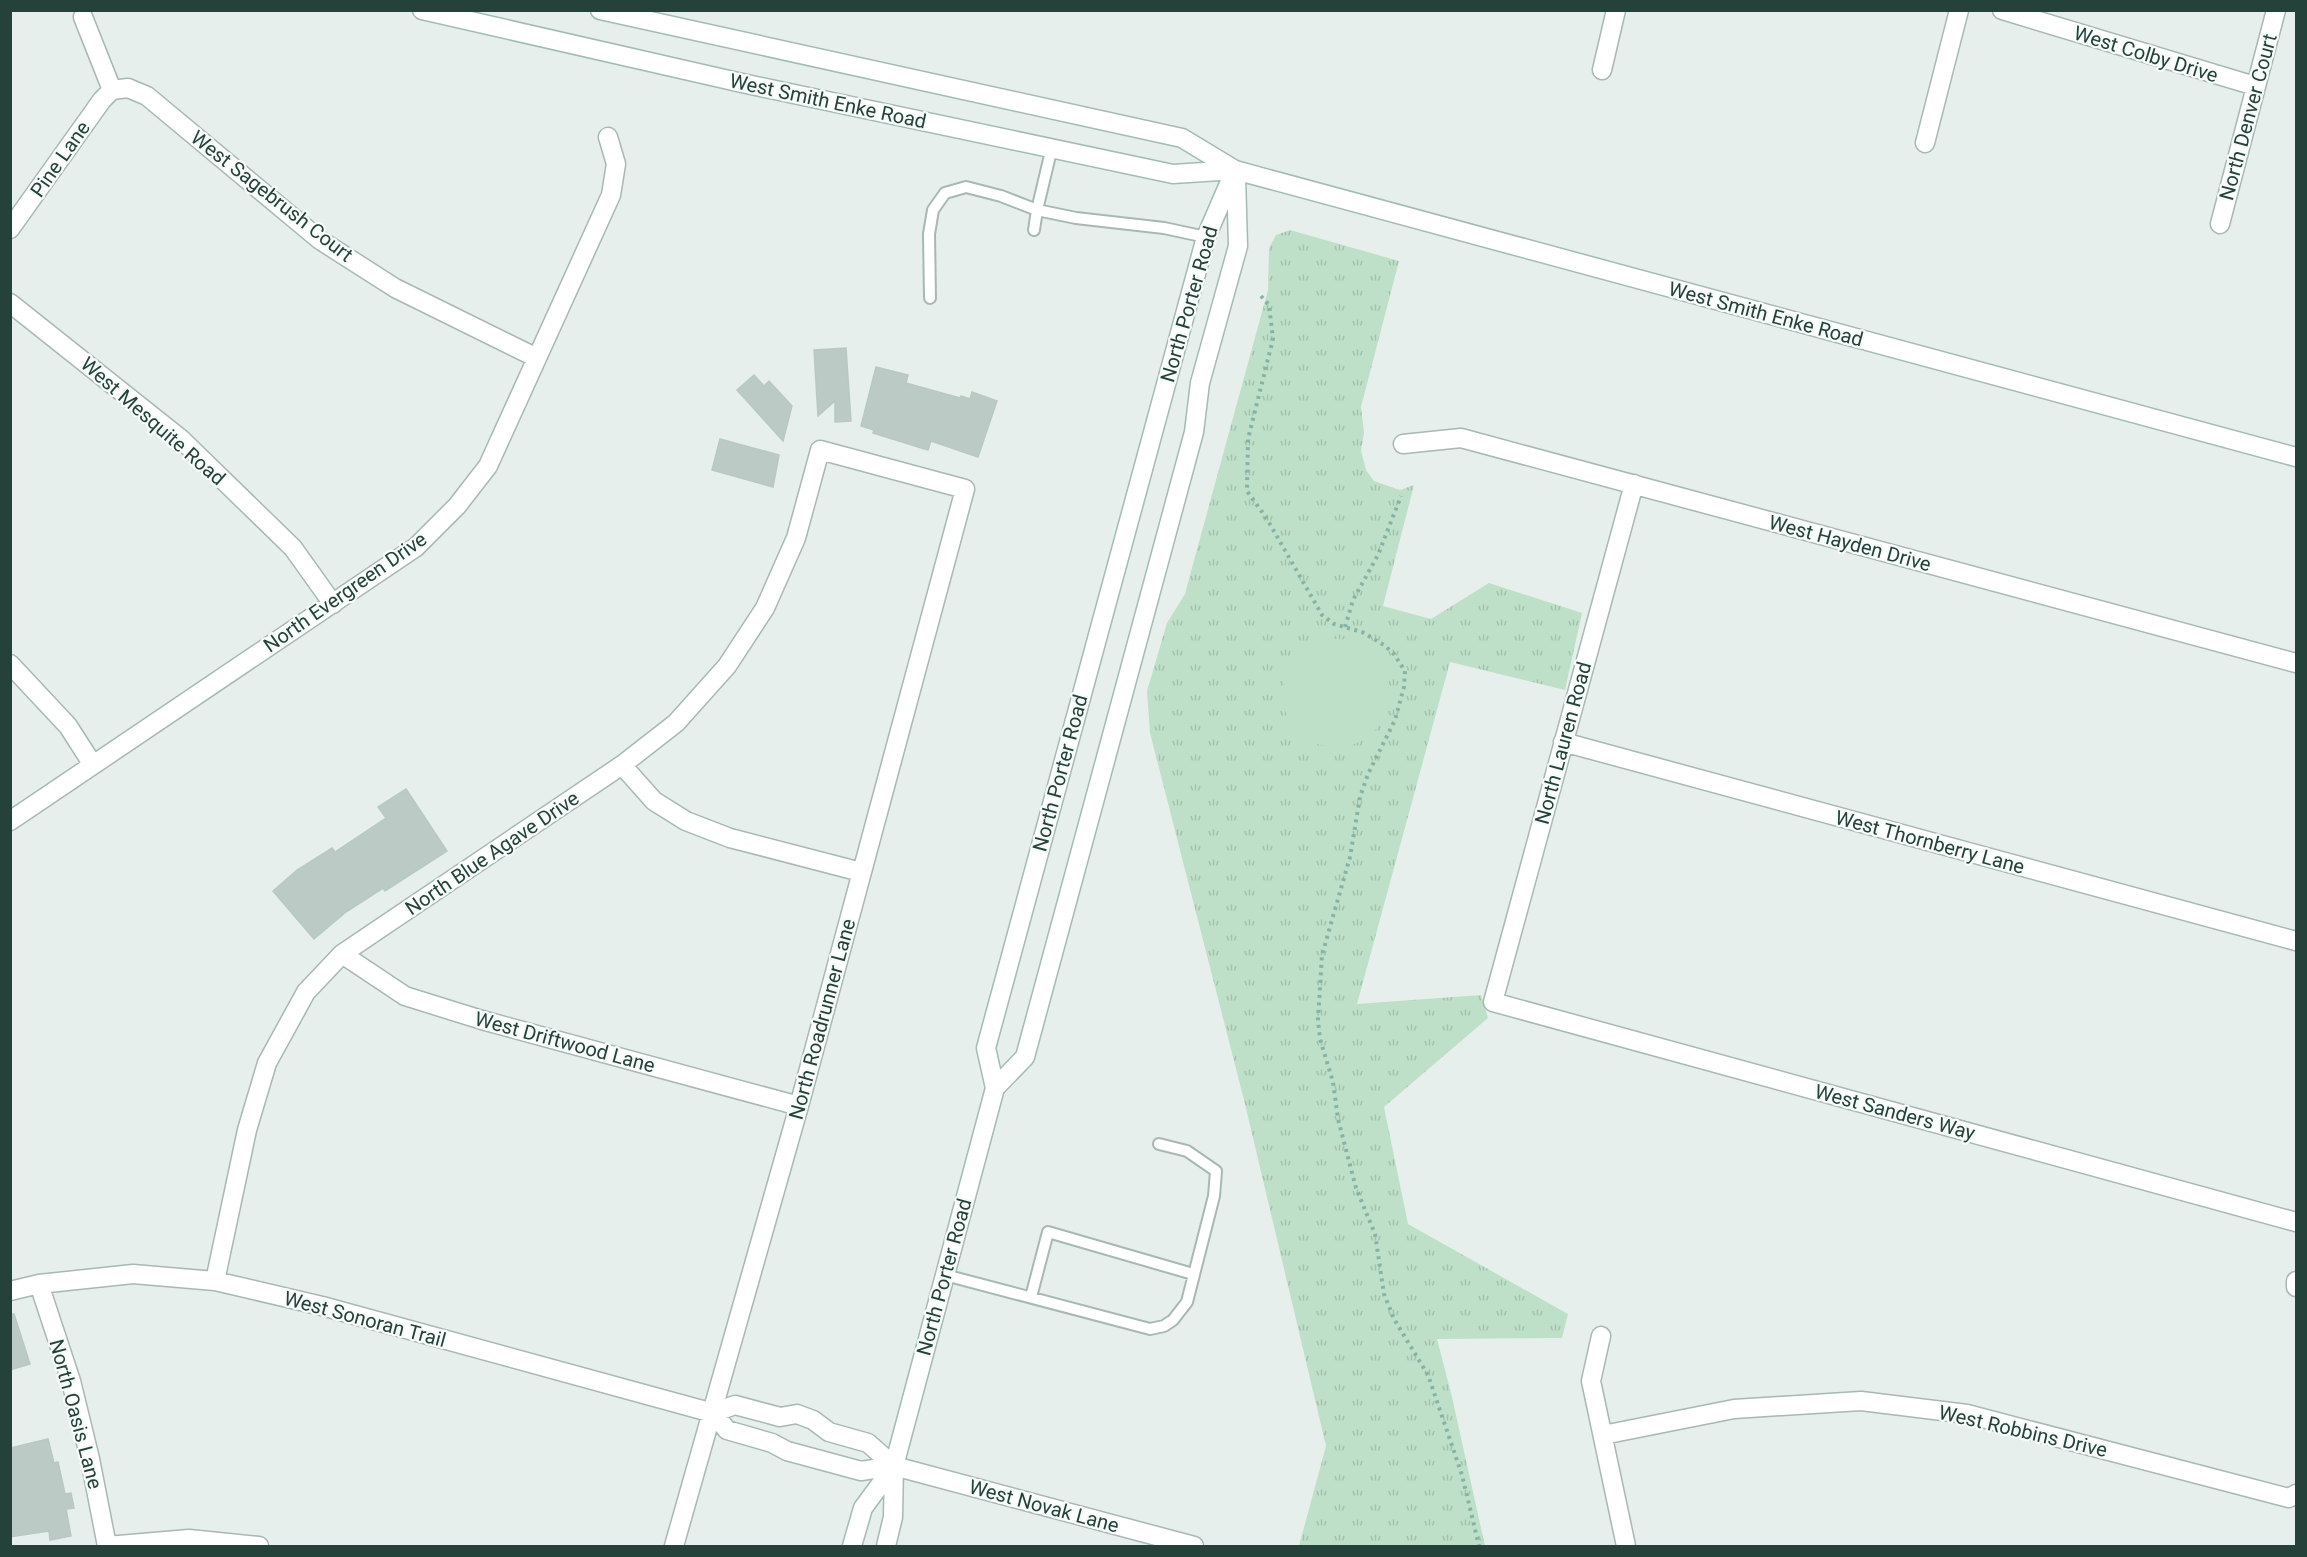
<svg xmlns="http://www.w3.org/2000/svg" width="2307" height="1557" viewBox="0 0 2307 1557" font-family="Roboto,sans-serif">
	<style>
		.grass { fill: url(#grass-tufts) }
		.pitch { fill: #bfe0c8 }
		.building { fill: #bbcac4; stroke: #b8c9c2; stroke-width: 1.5 }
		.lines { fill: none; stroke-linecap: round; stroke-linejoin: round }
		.lane-casing { stroke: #a8b8b2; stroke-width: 14 }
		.street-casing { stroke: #a8b8b2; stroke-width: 21 }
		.secondary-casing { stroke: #a4bbb3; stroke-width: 21 }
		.path { stroke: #86b3a5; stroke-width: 4; stroke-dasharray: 3 4.5; stroke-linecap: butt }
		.lane { stroke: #fff; stroke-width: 10 }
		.street { stroke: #fff; stroke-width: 18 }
		.secondary { stroke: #fff; stroke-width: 18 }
		.labels { text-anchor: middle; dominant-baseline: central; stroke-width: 4.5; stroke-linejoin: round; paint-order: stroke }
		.street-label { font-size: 20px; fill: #24423a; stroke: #f7fbf9 }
	</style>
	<defs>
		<pattern id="grass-tufts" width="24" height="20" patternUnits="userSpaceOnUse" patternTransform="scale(1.5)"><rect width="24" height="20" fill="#bfe0c8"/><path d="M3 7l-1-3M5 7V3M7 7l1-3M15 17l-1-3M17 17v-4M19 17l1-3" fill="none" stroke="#a4c1ad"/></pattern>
	</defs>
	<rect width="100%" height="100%" fill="#e6efeb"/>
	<path class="grass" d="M1290,230L1399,261L1361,407L1364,433L1361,451L1366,470L1374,481L1400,490L1414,485L1383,606L1431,619L1489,583L1582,613L1565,690L1450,662L1357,1004L1481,995L1488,1018L1384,1107L1408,1224L1568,1314L1562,1338L1437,1339L1452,1397L1485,1546H1299L1326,1446L1244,1100L1150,733L1147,691L1167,623L1185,594L1193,564L1268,290L1269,248L1276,235Z"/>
	<path class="pitch" d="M1282 693a54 54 0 1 1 108 0a54 54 0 1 1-108 0Z"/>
	<path class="building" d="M846,348L851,421L835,422V401L818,416L814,350Z
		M876,367L908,375L906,383L960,398L961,396L970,399L972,392L997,401L978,457L931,441L928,450L873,433L874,430L861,426Z
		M754,375L764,386L769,381L792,406L783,441L737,390Z
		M720,439L779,455L773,487L712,470Z
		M406,789L447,851L385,891L383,888L346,912L314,939L273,891L297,870L332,848L335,852L386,818L378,807Z
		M10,1314H14L30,1364L10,1370Z
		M48,1439L54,1463L58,1462L65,1494L71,1493L74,1508L66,1509L71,1536L50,1540L49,1531L10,1537V1448Z"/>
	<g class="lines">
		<defs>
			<path id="lane" d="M1034,230L1037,210L1052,147
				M930,298L929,234L933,210L945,193L966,187L1001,196L1037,210L1076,218L1164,228L1206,237
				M945,1275L1150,1329L1164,1326L1173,1320L1187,1302L1214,1196L1216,1171L1187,1151L1159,1144
				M1031,1297L1048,1232L1193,1274"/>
			<path id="street" d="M2002,10L2255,86
				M83,17L112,90
				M1602,70L1616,10
				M112,90L128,88L147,96L320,240L395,288L537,358
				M1925,143L1959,10
				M2220,224L2276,10
				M10,229L102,100L112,90
				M10,303L181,439L293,548L333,604
				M1403,444L1461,438L2296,663
				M1634,484L1493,1002L2296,1222
				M10,664L68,726L93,765
				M1563,742L2296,941
				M622,765L654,801L686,821L730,838L861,872
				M10,821L416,547L457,506L488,466L611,195L616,164L608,137
				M342,954L405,996L482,1020L799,1106
				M215,1281L247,1130L267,1063L306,992L342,954L622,765L676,723L727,666L765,608L796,538L820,450L965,489L799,1106L674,1546
				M2296,1281V1287
				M39,1284L71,1381L90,1459L107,1546
				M10,1291L39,1284L133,1274L215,1281L322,1306L713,1413L727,1430L772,1443L787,1451L861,1471L894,1466L1194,1546
				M1601,1336L1591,1381L1626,1546
				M713,1413L735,1405L780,1417L797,1414L813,1420L829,1432L868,1443L894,1466
				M1603,1435L1734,1409L1861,1401L1967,1414L2289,1498L2296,1494
				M107,1546L189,1539L259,1546"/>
			<path id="secondary" d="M422,10L742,83L1173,174L1235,170
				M600,10L1182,138L1235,170L2296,457
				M995,1088L1025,1057L1194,432L1200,383L1238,246L1236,175
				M852,1546L863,1508L894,1466
				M886,1546L893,1517L894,1466L995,1088L986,1048L1206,237L1235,170"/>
		</defs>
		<use href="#lane" class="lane-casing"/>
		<use href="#street" class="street-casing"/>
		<use href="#secondary" class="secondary-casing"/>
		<path class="path" d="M1261,296L1269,305L1273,339L1248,439L1247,491L1267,519L1322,615L1334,624L1362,632L1384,645L1394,654L1405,671L1404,687L1395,720L1368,774L1360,797L1350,857L1322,955L1318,1020L1320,1039L1333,1082L1338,1119L1356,1188L1375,1234L1384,1294L1394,1319L1428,1375L1462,1475L1479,1546
			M1345,627L1353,600L1378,555L1401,496"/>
		<use href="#lane" class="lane"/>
		<use href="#street" class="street"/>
		<use href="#secondary" class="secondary"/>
	</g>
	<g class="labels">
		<g class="street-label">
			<text transform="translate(2146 54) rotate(17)">West Colby Drive</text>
			<text transform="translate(828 101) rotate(12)">West Smith Enke Road</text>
			<text transform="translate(2248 117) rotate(-75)">North Denver Court</text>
			<text transform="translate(60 159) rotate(-55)">Pine Lane</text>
			<text transform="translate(272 196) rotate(38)">West Sagebrush Court</text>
			<text transform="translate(1189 304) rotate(-74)">North Porter Road</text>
			<text transform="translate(1766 314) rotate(15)">West Smith Enke Road</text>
			<text transform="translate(153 421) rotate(41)">West Mesquite Road</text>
			<text transform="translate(1850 543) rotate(15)">West Hayden Drive</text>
			<text transform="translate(345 592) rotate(-35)">North Evergreen Drive</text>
			<text transform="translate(1563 743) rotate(-75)">North Lauren Road</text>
			<text transform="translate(1060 773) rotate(-75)">North Porter Road</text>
			<text transform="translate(1930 842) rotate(15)">West Thornberry Lane</text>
			<text transform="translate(492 853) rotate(-34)">North Blue Agave Drive</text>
			<text transform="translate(822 1019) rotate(-75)">North Roadrunner Lane</text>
			<text transform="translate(565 1042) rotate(15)">West Driftwood Lane</text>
			<text transform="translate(1895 1112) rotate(15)">West Sanders Way</text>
			<text transform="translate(944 1277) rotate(-75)">North Porter Road</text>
			<text transform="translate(365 1319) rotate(15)">West Sonoran Trail</text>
			<text transform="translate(76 1414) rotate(75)">North Oasis Lane</text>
			<text transform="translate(2023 1431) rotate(13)">West Robbins Drive</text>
			<text transform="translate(1044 1506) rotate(15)">West Novak Lane</text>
		</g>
	</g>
	<rect width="2307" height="1557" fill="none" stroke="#24423a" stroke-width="24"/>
</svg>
